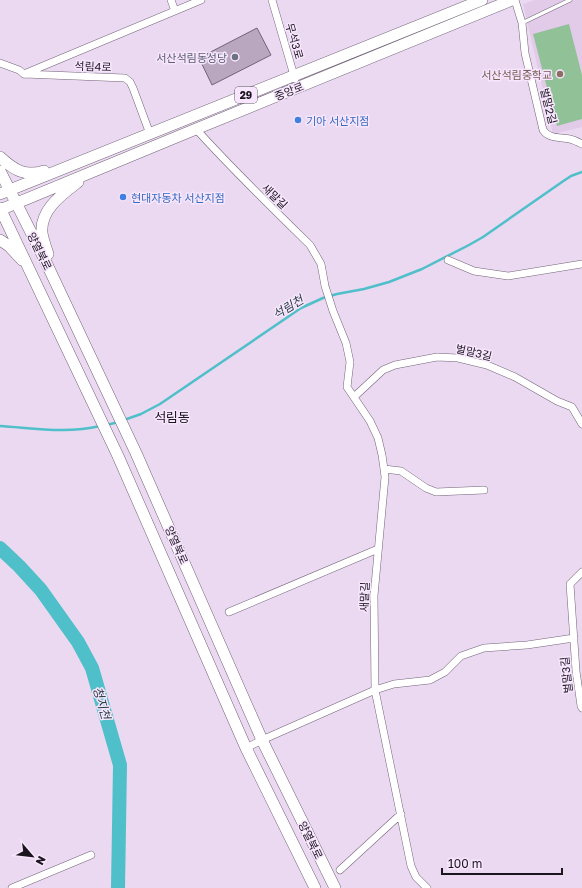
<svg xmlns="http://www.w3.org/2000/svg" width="582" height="888" viewBox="0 0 582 888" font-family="'Golos Text','Noto Sans KR',sans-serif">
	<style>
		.built { fill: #e1cbe9 }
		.green { fill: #91c197 }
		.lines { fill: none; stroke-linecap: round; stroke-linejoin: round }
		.stream { stroke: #4fbfc9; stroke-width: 2.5 }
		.river { stroke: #4fbfc9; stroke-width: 14 }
		.building { fill: #b8a7be; stroke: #736378 }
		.lane-casing { stroke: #736479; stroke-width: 4.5 }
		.street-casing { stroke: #736479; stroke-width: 8 }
		.primary-casing { stroke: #736479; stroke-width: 12 }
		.lane { stroke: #fff; stroke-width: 3.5 }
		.street { stroke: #fff; stroke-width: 7 }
		.primary { stroke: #fff; stroke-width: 11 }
		.worship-dot { fill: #6b7280; stroke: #f7e6fe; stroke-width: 1.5 }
		.education-dot { fill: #8d6e63; stroke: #f7e6fe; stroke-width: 1.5 }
		.shop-dot { fill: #3f7fe0; stroke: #f7e6fe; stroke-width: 1.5 }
		.labels { text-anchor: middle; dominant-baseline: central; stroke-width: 3; stroke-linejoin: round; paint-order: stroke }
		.shield { fill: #f7e6fe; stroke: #5d5460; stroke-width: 1 }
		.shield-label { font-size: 10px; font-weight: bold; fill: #1b151d }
		.street-label { font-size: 11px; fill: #1b151d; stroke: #f7e6fe }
		.worship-label { font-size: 11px; fill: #5b616d; stroke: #f7e6fe; text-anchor: end }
		.education-label { font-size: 11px; fill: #785e54; stroke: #f7e6fe; text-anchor: end }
		.shop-label { font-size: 11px; fill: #366cbe; stroke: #f7e6fe; text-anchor: start }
		.water-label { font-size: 12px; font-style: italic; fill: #253e41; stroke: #f7e6fe }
		.quarter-label { font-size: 13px; fill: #1b151d; stroke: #f7e6fe }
	</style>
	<rect width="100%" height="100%" fill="#ead9f0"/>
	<path class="built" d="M535,0H582V127L553,134L523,4Z"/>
	<path class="green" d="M569,24L582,75V119L557,126L533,34Z"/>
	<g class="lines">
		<path class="stream" d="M124,420L141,414L160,404L301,308L323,298L337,294L364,289L389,282L422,269L469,245L483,237L562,182L571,176L582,172
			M107,425L118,422
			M0,426C33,428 67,434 100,426"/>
		<path class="river" d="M0,548L19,566L41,590L78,642L92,668L120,765L118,888"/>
	</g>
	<path class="building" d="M257,28L271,55L212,85L199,58Z"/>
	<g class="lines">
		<defs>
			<path id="lane" d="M522,23L570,0"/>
			<path id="street" d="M171,0L175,11
				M272,0L295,79
				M515,0L522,23L525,53L543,130C549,139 560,137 570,139C574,140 578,142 582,144
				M0,63L19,70L24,74L125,78L130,82L133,88L150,134
				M24,74L201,0
				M196,129C232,169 271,207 310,245L321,264L325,286L333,311L346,343L350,362L347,387L370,421L378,438L382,455L384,469L385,477L374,596L375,690L411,866L416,877L427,888
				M448,260L474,271L508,276L582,264
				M354,397L383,370L395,365L437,357L458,358L487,365L515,377L557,401L572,407L582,424
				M384,469L401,471L426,488L436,492L484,490
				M582,572L570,584L576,671L581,706L582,708
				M229,612L378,549
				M246,748L262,740L375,690L394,684L430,680L445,672L461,656L484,648L527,645L574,638
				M340,870L401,814
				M12,888L91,855"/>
			<path id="primary" d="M0,157C14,170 25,177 44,171
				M0,171L44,258L136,453L262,740L335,888
				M0,194L482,0
				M0,208L118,456L246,748L315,888
				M0,210L196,129L512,0
				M0,240L9,246L22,260
				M47,255L48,254C46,248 43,240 42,233C40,210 61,195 78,182"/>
		</defs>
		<use href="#lane" class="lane-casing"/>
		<use href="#street" class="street-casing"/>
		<use href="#primary" class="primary-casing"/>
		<use href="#lane" class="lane"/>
		<use href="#street" class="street"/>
		<use href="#primary" class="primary"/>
	</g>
	<circle class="worship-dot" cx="235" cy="57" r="4"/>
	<circle class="education-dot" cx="560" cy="74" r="4"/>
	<g class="shop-dot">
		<circle cx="298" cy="120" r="4"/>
		<circle cx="123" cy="197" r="4"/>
	</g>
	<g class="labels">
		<rect class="shield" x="235" y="87" width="22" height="16" rx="3"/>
		<g class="shield-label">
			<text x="246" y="95">29</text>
		</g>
		<g class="street-label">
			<text transform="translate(295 41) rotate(74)">무석3로</text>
			<text transform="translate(93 66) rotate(2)">석림4로</text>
			<text transform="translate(289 91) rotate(-22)">중앙로</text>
			<text transform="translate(549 106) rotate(76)">벌말2길</text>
			<text transform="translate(275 196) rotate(44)">새말길</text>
			<text transform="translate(40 251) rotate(64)">양열북로</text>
			<text transform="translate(474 352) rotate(13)">벌말3길</text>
			<text transform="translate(177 545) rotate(66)">양열북로</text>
			<text transform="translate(364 597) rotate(-88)">새말길</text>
			<text transform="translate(566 675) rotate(-96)">벌말3길</text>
			<text transform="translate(311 840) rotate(64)">양열북로</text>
		</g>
		<g class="worship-label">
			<text x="227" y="57">서산석림동성당</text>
		</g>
		<g class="education-label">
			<text x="552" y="74">서산석림중학교</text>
		</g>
		<g class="shop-label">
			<text x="306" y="120">기아 서산지점</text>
			<text x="131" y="197">현대자동차 서산지점</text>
		</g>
		<g class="water-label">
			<text transform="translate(288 307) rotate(-31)">석림천</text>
			<text transform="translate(102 703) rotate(74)">청지천</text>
		</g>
		<g class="quarter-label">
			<text x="172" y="417">석림동</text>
		</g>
	</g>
	<g transform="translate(32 856) rotate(118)" stroke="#f7e6fe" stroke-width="3" paint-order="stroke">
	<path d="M0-3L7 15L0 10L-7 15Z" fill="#1b151d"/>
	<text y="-6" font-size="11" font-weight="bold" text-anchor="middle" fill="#1b151d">N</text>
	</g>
	<path d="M442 868v6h120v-6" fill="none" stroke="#1b151d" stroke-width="2"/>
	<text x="448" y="868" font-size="12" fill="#1b151d" stroke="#f7e6fe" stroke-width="3" paint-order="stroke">100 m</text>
</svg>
